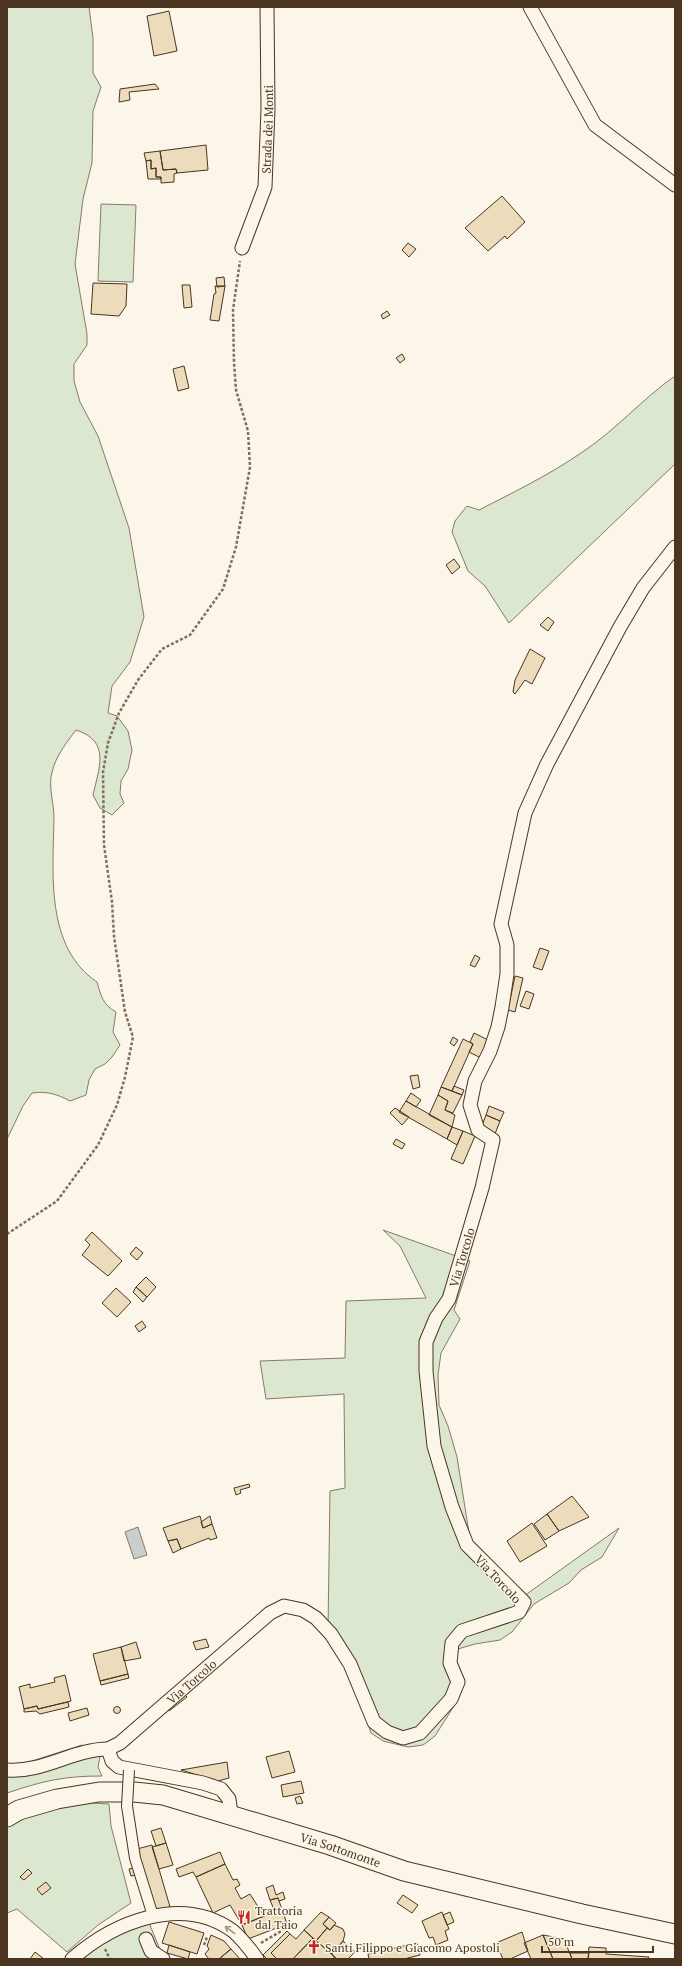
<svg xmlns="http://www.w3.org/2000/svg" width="682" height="1966" viewBox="0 0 682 1966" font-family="'PT Serif',serif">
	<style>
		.green { fill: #dce7d0; stroke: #887966 }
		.water { fill: #c9cecd; stroke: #887966 }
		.building { fill: #ecdcbc; stroke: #4a3520 }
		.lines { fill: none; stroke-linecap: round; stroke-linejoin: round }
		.pedestrian-casing { stroke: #4a3520; stroke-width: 12 }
		.minor-casing { stroke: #4a3520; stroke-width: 15 }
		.secondary-casing { stroke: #4a3520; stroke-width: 21 }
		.path { stroke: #7f6f5c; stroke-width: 2.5; stroke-dasharray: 3 2; stroke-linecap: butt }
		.pedestrian { stroke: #fbf6e9; stroke-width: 10 }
		.minor { stroke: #fbf6e9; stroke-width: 13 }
		.secondary { stroke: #fbf6e9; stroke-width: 19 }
		.pedestrian-bridge-casing { stroke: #4a3520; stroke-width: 12; stroke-linecap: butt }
		.pedestrian-bridge { stroke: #fbf6e9; stroke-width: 10 }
		.oneway { stroke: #a29684 }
		.labels { text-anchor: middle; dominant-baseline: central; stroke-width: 3; stroke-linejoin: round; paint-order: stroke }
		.street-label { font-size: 12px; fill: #4a3520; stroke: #fbf6e9 }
		.poi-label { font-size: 12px; fill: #4a3520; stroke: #fbf6e9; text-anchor: start }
	</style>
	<rect width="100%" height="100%" fill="#fbf6e9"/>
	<path class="green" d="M7,7H89L93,38V73L101,87L93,111L92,163L83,199L75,264L87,334V345L74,364V381L80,402L98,436L129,528L144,617L130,662L112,686L108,713L117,716L128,731L132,750L128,769L121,781L120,794L124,803L112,815L100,808L93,795C99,768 111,741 76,730C66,743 56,756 52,772C48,787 54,803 54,818C53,873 45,947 97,982C101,996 103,1005 116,1012L113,1032L120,1045L112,1057L105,1064L95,1069L89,1080L86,1095L70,1101C57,1094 47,1091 32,1093L23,1106L7,1139Z
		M101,204L136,205L133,282L98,281Z
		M675,376V464L509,623L485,586L468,571L452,532L455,521L467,506L479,510C514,492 549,475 581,453C615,431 642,399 675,376Z
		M383,1230L470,1261L454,1310L460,1319L441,1353L438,1375L439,1405L448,1426L457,1457L470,1539L524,1596L619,1528L602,1557L581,1570L569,1583L534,1604L512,1632L500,1640L475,1644L458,1649L453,1657L461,1681L459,1698L435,1736L423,1745L408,1747L383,1741L371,1733L361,1701L328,1628L330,1491L345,1488L344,1394L266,1399L260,1361L345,1358L346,1301L426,1298L400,1246Z
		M82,1745L100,1757L98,1767L102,1776C63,1776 43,1781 7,1793V1769Z
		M75,1802L109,1804L111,1826L131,1903L98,1925L67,1952L17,1909L7,1913V1821Z
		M149,1923L164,1959H83C100,1940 126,1930 149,1923Z"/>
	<path class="water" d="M138,1527L147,1555L134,1559L125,1532Z"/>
	<path class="building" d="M169,11L177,51L154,56L147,16Z
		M155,84L159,89L129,92L130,100L119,102L120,89Z
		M206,145L208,170L177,173L176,169L163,170L160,151Z
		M160,151L163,170L176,169L177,173L174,174V182L161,183V177H156V168L151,169V160L146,161L144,153Z
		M151,160V169L156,168V177H161V179H148L146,161Z
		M502,196L525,222L507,239L505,236L488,251L465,228Z
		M408,243L416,249L409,257L402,250Z
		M224,277L225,286L217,287L216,278Z
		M93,283L127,284L126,306L119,316L91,314Z
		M182,285H190L192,307L184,308Z
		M215,286H225L219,321L210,320L214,294L216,293Z
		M387,311L390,315L383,319L381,315Z
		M402,354L405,359L400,363L396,358Z
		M184,366L189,388L178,391L173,369Z
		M454,559L460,567L452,574L446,565Z
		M548,617L554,622L548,631L540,625Z
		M530,649L545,658L532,684L525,680L515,694L513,692L515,680Z
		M540,948L549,951L542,970L533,967Z
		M475,955L480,958L475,967L470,965Z
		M515,976L523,978L515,1012L508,1010Z
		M526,991L534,994L529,1009L520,1006Z
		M474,1033L488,1040L481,1058L469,1052L473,1044L470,1042Z
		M453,1037L458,1040L454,1046L450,1043Z
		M463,1039L473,1044L452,1091L441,1087Z
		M418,1075L420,1087L413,1089L410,1076Z
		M454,1086L464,1090L462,1095L452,1091Z
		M441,1087L462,1095L453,1113L445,1110L448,1101L438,1095Z
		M411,1093L421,1100L416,1107L406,1101Z
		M438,1095L448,1101L445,1110L455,1115L452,1127L429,1115Z
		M406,1101L452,1127L447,1139L399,1112Z
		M489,1106L504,1112L500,1121L486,1115Z
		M395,1108L409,1117L402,1125L390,1113Z
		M486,1115L500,1121L495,1134L481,1128Z
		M452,1127L463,1131L457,1145L447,1139Z
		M463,1131L475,1136L463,1164L451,1159Z
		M396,1139L405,1144L402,1149L393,1144Z
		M92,1232L122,1261L108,1276L82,1255L90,1245L85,1240Z
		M136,1247L143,1253L137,1260L130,1254Z
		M146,1277L156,1287L147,1297L136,1287Z
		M136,1287L147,1297L143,1302L133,1292Z
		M116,1288L131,1302L117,1317L102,1303Z
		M142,1321L146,1327L139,1332L135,1326Z
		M249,1484L250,1487L240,1490L241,1493L236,1495L234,1488Z
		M572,1496L589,1517L559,1531L547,1514Z
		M547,1514L559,1531L545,1540L534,1524Z
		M200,1516L203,1528L212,1524L217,1538L210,1540L209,1538L181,1549L177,1539L168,1541L163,1528Z
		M210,1516L212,1524L203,1528L201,1522Z
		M532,1523L547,1546L520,1562L507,1541Z
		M177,1539L181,1549L173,1553L168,1541Z
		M206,1639L209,1647L196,1650L193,1642Z
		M136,1642L141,1658L124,1661L121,1647Z
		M121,1647L128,1674L100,1681L93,1654Z
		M128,1674L129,1678L101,1685L100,1681Z
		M65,1675L71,1701L38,1709L37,1706L24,1709L19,1687L30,1684V1688L55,1682L54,1678Z
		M184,1694L187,1697L169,1711L164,1705Z
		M68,1702L69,1707L40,1714L36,1711L24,1712V1709L37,1706L38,1709Z
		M113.5 1710a3.5 3.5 0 1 1 7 0a3.5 3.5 0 1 1-7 0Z
		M87,1708L89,1715L70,1721L68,1713Z
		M289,1751L295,1772L272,1778L266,1757Z
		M227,1762L229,1778L218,1781L181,1770Z
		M301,1781L304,1793L283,1797L281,1785Z
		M300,1796L303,1803L297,1804L295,1798Z
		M161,1828L166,1843L156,1846L151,1831Z
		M166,1843L173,1865L159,1869L152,1847Z
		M152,1845L170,1907L155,1911L137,1849Z
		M220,1852L225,1864L196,1877L193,1872L179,1877L176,1869Z
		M225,1864L233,1880L237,1879L240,1885L235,1888L241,1899L250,1894L264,1916L242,1925L230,1905L213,1913L196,1877Z
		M135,1868L137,1875L131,1876L129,1869Z
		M28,1869L32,1873L24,1880L20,1877Z
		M46,1882L51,1888L42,1895L37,1889Z
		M273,1885L276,1895L283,1892L285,1899L279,1901L278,1898L270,1900L266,1888Z
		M403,1895L418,1905L412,1913L397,1903Z
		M278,1898L287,1924L248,1939L242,1925L275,1912L270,1900Z
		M321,1912L329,1917L323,1924L327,1928L316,1941L304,1930Z
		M442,1912L449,1929L445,1931L448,1940L436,1945L433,1937L429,1938L422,1921Z
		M450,1912L454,1922L447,1925L443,1915Z
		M329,1917L336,1923L330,1930L323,1924Z
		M169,1922L204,1933L197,1954L162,1943Z
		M334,1925L343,1929L345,1934L343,1941L332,1954L316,1941L327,1928L330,1930Z
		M304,1930L313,1938L293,1959H277L271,1953L290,1934L296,1939Z
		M287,1931L290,1934L271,1953L277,1959H267L263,1955Z
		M522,1932L528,1951L510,1959H503L496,1943Z
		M211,1935L224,1941L231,1949L219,1959H209L205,1954L209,1949L207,1946Z
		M543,1935L564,1939L572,1959H553Z
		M543,1935L553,1959H531L524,1943Z
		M313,1938L336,1958L335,1959H293Z
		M343,1941L355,1952L348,1959H335L332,1954Z
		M417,1943L420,1955L404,1959H369L368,1954Z
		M169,1945L190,1952L188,1959L167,1953Z
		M589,1947L606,1948V1954L649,1957L648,1959H588Z
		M231,1949L240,1959H219Z
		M35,1952L44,1959H30Z
		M570,1953H589L588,1959H572Z"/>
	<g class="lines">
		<defs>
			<path id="pedestrian" d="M127,1806L135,1858L153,1916"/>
			<g id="minor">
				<path d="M530,7L595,125L675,185"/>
				<path id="s1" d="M242,248L265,187L268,109L267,7"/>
				<path d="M7,1770C42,1773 74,1749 108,1749"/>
				<path id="s2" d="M231,1814L229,1799L221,1789L203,1783L119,1767L112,1761L108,1749L120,1743L270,1613L284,1606L303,1610L316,1618L331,1634L350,1664L374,1722L387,1732L403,1738L420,1733L451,1699L458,1682L450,1663L452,1643L462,1631L519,1612L524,1602L467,1545L452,1507L434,1446L426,1371V1342L436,1318L449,1299L482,1188L493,1140L478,1130L470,1105L475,1081L490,1051L498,1027L502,1007L507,974V945L501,924L525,813L547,764L620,627L643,588L675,547"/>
				<path d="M146,1939L151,1951L163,1959"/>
				<path d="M72,1959C114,1922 182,1894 233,1931C242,1939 250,1949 257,1959"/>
			</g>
			<g id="secondary">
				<path id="s3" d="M7,1817L19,1810L57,1799L99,1792H134L163,1795L330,1845L404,1871L582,1914L675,1934"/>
			</g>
		</defs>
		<use href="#pedestrian" class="pedestrian-casing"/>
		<use href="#minor" class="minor-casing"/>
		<use href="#secondary" class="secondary-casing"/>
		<path class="path" d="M7,1234L57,1201L98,1145L117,1105L125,1077L133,1037L125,1012L114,936L112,902L104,845L103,772L108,743L119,713L138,680L162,649L190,635L223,589L236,547L250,467L248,431L236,390L234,363L233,310L240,261
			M261,1943L283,1930
			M204,1945L207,1937
			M105,1949L110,1959"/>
		<use href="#pedestrian" class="pedestrian"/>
		<use href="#minor" class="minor"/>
		<use href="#secondary" class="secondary"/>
		<defs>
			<path id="pedestrian-bridge" d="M127,1806L129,1770"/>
		</defs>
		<use href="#pedestrian-bridge" class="pedestrian-bridge-casing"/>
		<use href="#pedestrian-bridge" class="pedestrian-bridge"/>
	</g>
	<defs><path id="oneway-shaft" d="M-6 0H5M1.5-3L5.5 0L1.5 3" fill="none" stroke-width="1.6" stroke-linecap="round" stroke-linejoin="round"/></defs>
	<use class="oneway" href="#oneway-shaft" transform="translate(230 1930) rotate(-144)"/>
	<defs>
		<symbol id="restaurant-bare" viewBox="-9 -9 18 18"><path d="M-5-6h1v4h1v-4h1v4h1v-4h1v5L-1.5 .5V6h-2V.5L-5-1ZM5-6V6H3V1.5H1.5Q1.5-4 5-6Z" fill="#c62828" stroke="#fbf6e9" stroke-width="2.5" paint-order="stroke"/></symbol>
		<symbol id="church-bare" viewBox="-9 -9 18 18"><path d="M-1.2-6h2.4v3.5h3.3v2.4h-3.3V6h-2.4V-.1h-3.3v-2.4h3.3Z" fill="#c62828" stroke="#fbf6e9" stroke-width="2.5" paint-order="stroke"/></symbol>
	</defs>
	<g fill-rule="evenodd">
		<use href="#restaurant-bare" x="234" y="1907" width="20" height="20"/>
		<use href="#church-bare" x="304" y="1937" width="20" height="20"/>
	</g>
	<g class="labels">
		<g class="street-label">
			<text stroke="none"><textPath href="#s1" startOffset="123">Strada dei Monti</textPath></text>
			<text stroke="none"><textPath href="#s2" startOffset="1162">Via Torcolo</textPath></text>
			<text transform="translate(498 1579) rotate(47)">Via Torcolo</text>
			<text stroke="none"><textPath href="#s2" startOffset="262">Via Torcolo</textPath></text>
			<text stroke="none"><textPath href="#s3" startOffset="346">Via Sottomonte</textPath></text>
		</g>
		<g class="poi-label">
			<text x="255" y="1910">Trattoria<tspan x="255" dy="14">dal Taio</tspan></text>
			<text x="325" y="1947">Santi Filippo e Giacomo Apostoli</text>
		</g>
	</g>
	<rect width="682" height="1966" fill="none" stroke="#4a3520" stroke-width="16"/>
	<path d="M542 1946v6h111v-6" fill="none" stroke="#4a3520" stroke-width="2"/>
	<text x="548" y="1946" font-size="12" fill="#4a3520" stroke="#fbf6e9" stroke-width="3" paint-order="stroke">50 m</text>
</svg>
